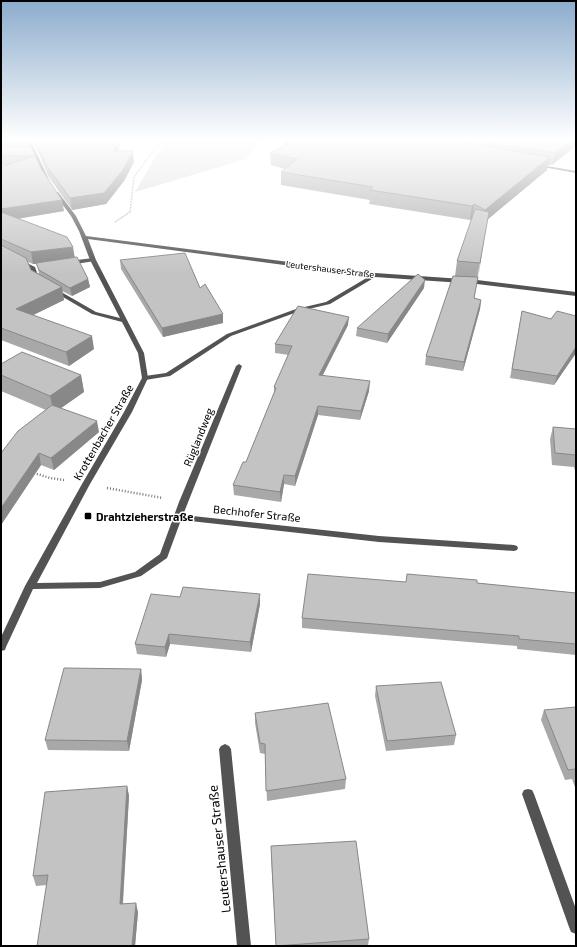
<svg xmlns="http://www.w3.org/2000/svg" width="577" height="947" viewBox="0 0 577 947" font-family="'Exo 2',sans-serif">
	<style>
		.green { fill: #dadada }
		.lines { fill: none; stroke-linecap: round; stroke-linejoin: round }
		.path-far1 { stroke: #757575; stroke-width: 1.5; stroke-dasharray: 0.5 1; stroke-linecap: butt }
		.path { stroke: #757575; stroke-width: 2.5; stroke-dasharray: 1 2; stroke-linecap: butt }
		.lane { fill: #535353; fill-rule: evenodd }
		.street { fill: #535353; fill-rule: evenodd }
		.wall { fill: #a8a8a8; fill-rule: evenodd }
		.shaded-wall { fill: #888 }
		.building { fill: #c3c3c3; stroke: #888 }
		.poi-dot { fill: #000; stroke: #fff; stroke-width: 1.5 }
		.labels { text-anchor: middle; dominant-baseline: central; stroke-width: 3; stroke-linejoin: round; paint-order: stroke }
		.far-street-label { font-size: 9px; fill: #000; stroke: #fff }
		.street-label { font-size: 11px; fill: #000; stroke: #fff }
		.poi-label { font-size: 11px; font-weight: bold; fill: #000; stroke: #fff; text-anchor: start }
		.near-street-label { font-size: 13px; fill: #000; stroke: #fff }
	</style>
	<rect width="100%" height="100%" fill="#fff"/>
	<path class="green" d="M170,141H260L246,159L135,192L157,154Z"/>
	<g class="lines">
		<path class="path-far1" d="M115,222L130,212L134,177L151,154L165,141"/>
		<path class="path" d="M34,473L50,478L64,480
			M107,488L163,498"/>
		<path class="lane" d="M93,258L95,259V261L69,265L66,263L69,261Z
			M375,273L378,275L377,276L330,304L300,311L231,336L170,376L145,380L142,378L145,376L166,373L227,334L296,309L326,302Z
			M225,744L229,746L231,749L251,946H237L219,749L221,746Z
			M528,789L532,790L534,794L576,909V934L571,932L569,927L522,794L524,790Z"/>
		<path class="street" d="M27,141H31L50,182V183L46,182Z
			M535,164L576,171V173L537,166L535,165Z
			M54,192H58L76,216L86,236L375,273L477,280L576,292V296L477,284L375,277L88,239L96,260L144,353L148,378L132,412L90,484L37,583L100,582L135,572L160,554L179,502L236,366L239,364L242,366L183,515L379,536L514,545L517,546L518,548L517,550L514,551L379,542L181,520L167,558L141,576L100,588L33,589L6,647L5,650L1,651V637L25,586L82,484L124,412L142,378L138,353L122,322L92,314L51,290L52,289H56L96,312L120,318L90,260L79,231L71,216L54,193Z
			M1,250L35,267L40,281L39,282L34,281L30,269L1,254Z"/>
	</g>
	<path class="wall" d="M1,141H28L29,147L64,211L18,219L75,257L88,279L90,287L72,296L62,291L64,300L33,315L94,349L69,366L1,340V167L7,165H1ZM28,262L33,264H37L39,274L31,270Z
		M32,141H120V144L118,151L134,162L124,181L106,204L72,210L48,176L39,154Z
		M284,141H576L552,165H548L547,170L487,220L474,298L481,300L480,309L463,371L425,365L426,356L455,276L457,261L472,218L470,220L369,204L370,200L281,185V172L285,169L271,165L270,153L284,146Z
		M120,260L200,288L223,314V323L163,337L121,269Z
		M424,288L387,343L356,336L357,328Z
		M522,311L551,319L576,316V353L554,385L510,378Z
		M348,325L323,375L369,391L360,420L318,415L295,486L284,484L281,502L234,495L233,485L246,462L274,393V387L289,355L275,353V344Z
		M1,364L81,375L84,392L61,408L99,432L54,470L41,465L1,525L46,410L1,391Z
		M553,427L576,429V474L574,467L552,465L550,439Z
		M407,574L477,583L576,593V655L517,649V646L302,628V618L406,582Z
		M260,604L251,652L170,644L166,657L137,654L135,644Z
		M141,669L142,680L129,751L48,750L45,740Z
		M376,686L456,735L454,745L386,751L375,696Z
		M576,707V790L572,779L565,780L541,720L544,710Z
		M255,713L346,779L345,789L267,801L265,754L260,753L255,723Z
		M127,786L129,796L123,904L138,912L135,946H37L47,885L36,886L33,876Z
		M271,856L369,939L368,946H276Z"/>
	<path class="shaded-wall" d="M117,141H120V144L115,161L114,151Z
		M569,141H576V146L552,165L555,153Z
		M133,151L134,162L124,181L106,204L72,210L70,198Z
		M550,157L547,170L487,220L478,279L480,263L483,223L485,210Z
		M62,200L64,211L1,221V209Z
		M474,204L472,218L470,220L472,206Z
		M73,247L75,259L33,264L31,252Z
		M88,279L90,287L72,296L70,288Z
		M425,280L424,288L387,343L388,334Z
		M62,287L64,300L19,322L16,309Z
		M481,300L480,309L463,371L464,362Z
		M223,314V323L163,337L162,328Z
		M349,317L348,325L318,384L319,375Z
		M92,336L94,349L69,366L66,352Z
		M576,347V353L554,385L557,376Z
		M81,375L84,392L54,413L50,396Z
		M370,381L369,391L360,420L361,411Z
		M318,406V415L295,486V476Z
		M97,421L99,432L54,470L51,458Z
		M39,453L41,465L1,525V508Z
		M284,475V484L281,502L280,492Z
		M260,594V604L251,652L250,642Z
		M169,634L170,644L166,657L165,647Z
		M141,669L142,680L129,751L127,741Z
		M127,786L129,796L122,913L120,904Z
		M136,903L138,912L135,946H132Z"/>
	<path class="building" d="M1,141H28V142Z
		M36,141H117L114,151H133L123,170L104,193L70,198L46,165Z
		M287,141H453L550,157L485,210L474,204L472,206L370,190L373,187L281,172L297,159L270,153L291,142Z
		M483,141H569L555,153Z
		M1,146L31,147L40,167L62,200L1,209V167L34,156L1,155Z
		M475,209L489,212L480,263L457,261Z
		M1,212L67,237L73,247L31,252L1,239Z
		M1,245L26,258L31,270L62,287L16,309L92,336L66,352L1,328Z
		M185,253L200,288L205,284L223,314L162,328L120,260Z
		M77,257L88,279L70,288L39,270L36,263Z
		M418,274L425,280L388,334L357,328Z
		M453,276L478,277L474,298L481,300L464,362L426,356Z
		M298,306L349,317L319,375L370,381L361,411L318,406L295,476L284,475L280,492L233,485L243,462H246L276,388L274,387L292,346L275,344Z
		M522,311L551,319L557,311L576,316V347L557,376L512,369Z
		M22,352L81,375L50,396L1,375V364Z
		M52,405L97,421L51,458L39,453L1,508V453L18,431Z
		M553,427L576,429V455L555,453Z
		M308,574L406,582L407,574L477,580V583L576,593V644L519,639V636L302,618Z
		M183,587L260,594L250,642L169,634L165,647L135,644L151,594L180,597Z
		M64,668L141,669L127,741L45,740Z
		M441,682L456,735L387,741L376,686Z
		M328,703L346,779L266,791L265,744L260,743L255,713Z
		M576,707V770L575,769L568,770L544,710Z
		M127,786L120,904L136,903L132,946H37L48,875L33,876L45,792Z
		M356,841L369,939L276,946L271,846Z"/>
	<linearGradient id="sky" x2="0" y2="1"><stop stop-color="#8baccc"/><stop offset="0.51" stop-color="#fff"/><stop offset="1" stop-color="#fff" stop-opacity="0"/></linearGradient>
	<rect width="577" height="274" fill="url(#sky)"/>
	<rect class="poi-dot" x="84" y="512" width="8" height="8" rx="2"/>
	<g class="labels">
		<g class="far-street-label">
			<text transform="translate(330 269) rotate(7)">Leutershauser Straße</text>
		</g>
		<g class="street-label">
			<text transform="translate(103 432) rotate(-60)">Krottenbacher Straße</text>
			<text transform="translate(198 437) rotate(-68)">Rüglandweg</text>
			<text transform="translate(257 513) rotate(6)">Bechhofer Straße</text>
		</g>
		<g class="poi-label">
			<text x="96" y="516">Drahtzieherstraße</text>
		</g>
		<g class="near-street-label">
			<text transform="translate(219 849) rotate(-96)">Leutershauser Straße</text>
		</g>
	</g>
	<rect width="577" height="947" fill="none" stroke="#000000" stroke-width="4"/>
</svg>
